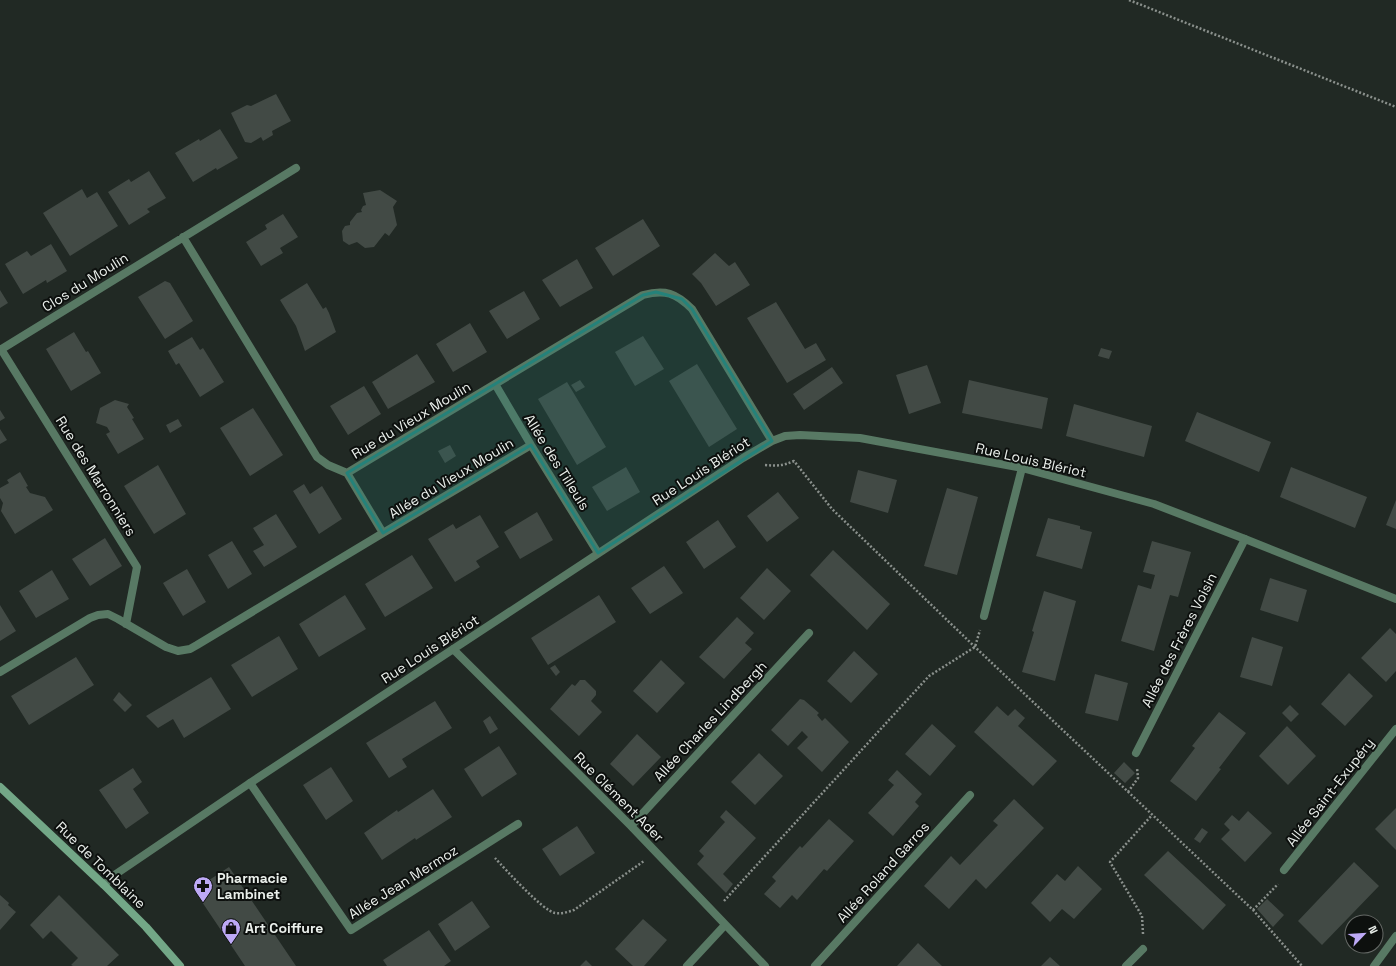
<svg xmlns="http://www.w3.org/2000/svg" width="1396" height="966" viewBox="0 0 1396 966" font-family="'Space Grotesk',sans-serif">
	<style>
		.building { fill: #424a45 }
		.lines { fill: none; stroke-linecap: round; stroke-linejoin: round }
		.path { stroke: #8a908c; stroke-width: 2.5; stroke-dasharray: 2 2; stroke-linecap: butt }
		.service { stroke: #587964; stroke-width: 8 }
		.minor { stroke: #587964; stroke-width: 8 }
		.secondary { stroke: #73a787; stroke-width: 8 }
		.marked { fill: #25827a; fill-opacity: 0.2; stroke: #25827a; stroke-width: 3; stroke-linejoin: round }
		.labels { text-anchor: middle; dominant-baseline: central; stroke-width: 4; stroke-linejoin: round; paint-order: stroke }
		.street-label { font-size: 14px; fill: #eaefeb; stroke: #0d100e }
		.poi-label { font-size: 14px; font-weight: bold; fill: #eaefeb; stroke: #0d100e; text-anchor: start }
	</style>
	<rect width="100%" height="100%" fill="#212924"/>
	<path class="building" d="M276,94L291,121L272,131L273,135L263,141L261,137L251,143L245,142L231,113L247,105L251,106Z
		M220,129L238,158L217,170L216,168L193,182L175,153L199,139L200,141Z
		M149,171L166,198L147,209L150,212L129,225L108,192L129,179L131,182Z
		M82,189L87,198L97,192L118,226L70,256L43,213Z
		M380,190L397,201L393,207L397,225L389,236L385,233L374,247L365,248L357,242L349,245L343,241L342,231L345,226L350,225V222L357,213L362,212L361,210L363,206L366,205L363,193Z
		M283,214L298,237L280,248L283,253L261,266L246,242L267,229L265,225Z
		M643,219L660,246L613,276L595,248Z
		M51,244L67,271L47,283L46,280L23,294L5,264L27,251L31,256Z
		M715,253L729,266L735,262L750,285L716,306L701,283L692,274Z
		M577,259L593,288L560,307L542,280Z
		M165,281L170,283L193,321L165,339L138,297Z
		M307,283L323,309L326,307L329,313L336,332L305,351L296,326L280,300Z
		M0,290L8,303L0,308Z
		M524,291L540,319L507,339L489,311Z
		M776,302L805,349L816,343L826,360L787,383L747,318Z
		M470,323L487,352L453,372L436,344Z
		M74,332L86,352L88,351L101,373L71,391L46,349Z
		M643,336L664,369L635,386L615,352Z
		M192,337L200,350L203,348L224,382L200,397L179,363L176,365L168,351Z
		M1101,348L1112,351L1109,359L1098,356Z
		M417,354L435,382L388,409L372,382Z
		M697,364L737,429L709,447L669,381Z
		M927,365L941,403L909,414L896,375Z
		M832,367L843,383L804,410L793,394Z
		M580,380L585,387L576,392L571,385Z
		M969,380L1048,398L1042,429L962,413Z
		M567,382L606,447L577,465L538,399Z
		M364,386L381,414L348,435L330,406Z
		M115,400L129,404L127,407L134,418L132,419L144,439L118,454L106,434L110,432L107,427L96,423L100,408Z
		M1074,404L1152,426L1144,457L1066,436Z
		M253,408L283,455L250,476L220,428Z
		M0,410L5,418L0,421Z
		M1197,412L1271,442L1259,472L1185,441Z
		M178,419L182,426L170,433L166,425Z
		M0,429L7,440L0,444Z
		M450,445L456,456L445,463L438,451Z
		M158,465L186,514L154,534L124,486Z
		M626,467L640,492L607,511L592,487Z
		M1291,467L1367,497L1355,528L1280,497Z
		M858,470L897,480L888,513L850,502Z
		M20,472L28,486L26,487L30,493L45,497L53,510L15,534L1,511L3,503L0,498V488L9,483L7,480Z
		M304,484L310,494L322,486L342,519L319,534L293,491Z
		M947,488L978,497L957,575L924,566Z
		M778,492L799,518L767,542L747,516Z
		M1396,500V529L1386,525Z
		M537,512L553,540L520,559L504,532Z
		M276,514L297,547L264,567L253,551L264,545L253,528Z
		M480,515L499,547L476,561L480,567L455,582L428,539L453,524L456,529Z
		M1048,518L1080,526V529L1092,532L1082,569L1036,556Z
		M718,520L736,547L704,569L686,542Z
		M105,538L122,566L90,586L72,559Z
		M232,541L252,574L228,589L208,555Z
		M1152,541L1191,552L1178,597L1170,595L1154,651L1121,641L1138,585L1151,589L1155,575L1143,572Z
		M833,550L890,604L867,630L810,575Z
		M412,555L433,588L385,617L365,584Z
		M664,566L683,593L650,614L631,588Z
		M767,568L791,591L764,620L740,598Z
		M187,569L206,602L183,616L163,583Z
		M52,570L69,599L36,618L19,591Z
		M1270,578L1307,590L1298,622L1260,610Z
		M1044,591L1076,601L1055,681L1022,672L1034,632L1032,631Z
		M345,595L366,629L319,657L299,624Z
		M599,595L616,622L548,665L531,638Z
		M0,605L16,631L0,641Z
		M737,617L754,633L745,643L752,649L724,679L699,657Z
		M1390,628L1396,634V671L1386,682L1361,658Z
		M279,636L298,669L252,697L231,665Z
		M1252,637L1283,647L1272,686L1240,677Z
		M854,651L878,674L851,703L827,681Z
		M76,657L94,685L29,725L11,696Z
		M661,660L685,683L657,713L633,691Z
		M555,665L560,672L556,676L550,668Z
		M1349,673L1373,696L1345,726L1321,704Z
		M1095,674L1128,683L1118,721L1085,713Z
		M211,677L231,709L184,738L173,719L158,728L146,716Z
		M580,680H585L596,691V695L591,701L602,712L579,736L550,709L572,684L575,686Z
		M119,692L132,705L125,712L113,700Z
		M800,699L804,700L819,713L817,715L822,721L825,718L849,742L822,772L797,748L808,737L802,731L788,746L771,730Z
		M435,701L452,728L402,759L407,767L389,778L366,743Z
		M1290,705L1299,714L1291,722L1282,713Z
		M997,706L1008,716L1015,709L1025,718L1018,726L1057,761L1033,786L974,732Z
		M1219,712L1246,733L1219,768L1221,769L1196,801L1170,781L1195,748L1192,746Z
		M490,716L498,729L490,734L483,721Z
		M932,724L956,746L930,776L905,754Z
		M1287,726L1316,756L1288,785L1259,756Z
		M637,734L661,757L633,786L610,764Z
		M499,746L517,774L482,797L464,769Z
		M759,753L783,776L755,805L731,782Z
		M1124,762L1135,773L1125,783L1114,773Z
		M331,767L353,801L326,820L303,785Z
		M133,768L142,782L133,789L149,813L126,829L99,790Z
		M897,770L922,794L915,802L919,806L893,836L868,813L894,785L888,780Z
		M433,789L452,817L416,840L415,838L382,860L364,833L397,810L398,812Z
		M1014,799L1044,828L986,889L976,879L949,909L924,886L951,856L960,865L998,825L993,821Z
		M1396,808V850L1375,829Z
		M726,810L756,838L723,874L733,884L726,893L697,864L704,856L699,851L725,822L720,817Z
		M1248,811L1272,833L1245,862L1221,839L1230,830L1224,824L1232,815L1239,821Z
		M829,819L854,841L827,871L824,869L797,900L792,895L780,908L764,894L776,881L772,877L800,846L802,848Z
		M577,826L595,853L560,876L542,849Z
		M1202,828L1208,832L1200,843L1194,839Z
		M1168,851L1226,905L1203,930L1144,875Z
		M1354,862L1379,886L1322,945L1298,921Z
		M1078,866L1102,889L1074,919L1062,909L1050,922L1031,903L1057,874L1065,881Z
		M229,867L296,966H245L194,890Z
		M0,895L9,903L8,905L16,912L0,930Z
		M59,895L119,955L107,966H73L71,965L78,958L51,931L43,939L30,925Z
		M1267,899L1284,915L1273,927L1257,909Z
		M472,901L490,927L455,951L438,924Z
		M643,919L667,940L644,966H633L615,949Z
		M429,930L451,961L444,966H387L383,960Z
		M918,943L942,966H897Z
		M1050,957L1060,966H1041Z
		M586,960L592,966H580Z"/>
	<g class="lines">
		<path class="path" d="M1129,0L1396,107
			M765,465C776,466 783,466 794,461L832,509L975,647L1253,910L1302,966
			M1128,792L1138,778L1137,768
			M495,858C505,869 543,911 555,913C562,914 568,912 574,910L644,861
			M724,901L929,676L975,647L980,630
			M1253,910L1278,884
			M1143,934L1142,916L1110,862L1152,815"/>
		<path class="service" d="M984,616L1022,468
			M1136,753L1245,539
			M250,783L351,930L518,824
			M1284,870L1396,729"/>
		<path class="minor" d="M183,237L317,457L328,465L347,473
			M1,349L137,567L126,624
			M0,350L296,168
			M495,384L531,445L598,553
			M383,533L531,445
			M453,649L631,826L765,966
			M0,672L90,618L98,615L108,614L118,619L166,647L178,651L190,649L197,645L383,533L347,473L643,295C665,289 676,293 692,309L772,441
			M631,826L809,633
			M104,885L113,876L250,783L743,458L772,441L785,436L800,435L860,438L1022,468L1154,504L1245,539L1396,599
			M687,966L725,925
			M815,966L970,795
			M1126,966L1143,949
			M1374,966L1396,936"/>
		<path class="secondary" d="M0,787L104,885L146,927L180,966"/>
	</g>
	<path class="marked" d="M656,292L682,299L692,309L772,441L598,553L531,445L383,533L347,473L643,295Z"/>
	<defs>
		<symbol id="pharmacy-pin" viewBox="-11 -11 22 30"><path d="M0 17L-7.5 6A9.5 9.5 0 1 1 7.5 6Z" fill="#bda9f5" stroke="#0d100e"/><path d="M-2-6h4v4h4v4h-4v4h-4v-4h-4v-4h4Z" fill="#111"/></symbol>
		<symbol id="shop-pin" viewBox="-11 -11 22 30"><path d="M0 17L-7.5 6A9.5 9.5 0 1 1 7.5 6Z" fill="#bda9f5" stroke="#0d100e"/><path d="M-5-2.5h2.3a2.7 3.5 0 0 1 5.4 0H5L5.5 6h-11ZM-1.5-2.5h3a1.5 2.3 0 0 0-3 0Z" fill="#111"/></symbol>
	</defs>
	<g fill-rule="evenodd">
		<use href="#pharmacy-pin" x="192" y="875" width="22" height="30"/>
		<use href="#shop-pin" x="220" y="917" width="22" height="30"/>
	</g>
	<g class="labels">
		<g class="street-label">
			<text transform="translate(85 282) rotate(-32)">Clos du Moulin</text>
			<text transform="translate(411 420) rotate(-31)">Rue du Vieux Moulin</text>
			<text transform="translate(1031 460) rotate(13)">Rue Louis Blériot</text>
			<text transform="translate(557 462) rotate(58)">Allée des Tilleuls</text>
			<text transform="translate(701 471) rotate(-33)">Rue Louis Blériot</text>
			<text transform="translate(96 476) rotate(58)">Rue des Marronniers</text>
			<text transform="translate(451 478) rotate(-31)">Allée du Vieux Moulin</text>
			<text transform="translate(1179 640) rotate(-63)">Allée des Frères Voisin</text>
			<text transform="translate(430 649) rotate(-33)">Rue Louis Blériot</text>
			<text transform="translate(710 721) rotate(-47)">Allée Charles Lindbergh</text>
			<text transform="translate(1330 792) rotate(-52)">Allée Saint-Exupéry</text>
			<text transform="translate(619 797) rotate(45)">Rue Clément Ader</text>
			<text transform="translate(101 865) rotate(44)">Rue de Tomblaine</text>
			<text transform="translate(883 872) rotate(-48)">Allée Roland Garros</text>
			<text transform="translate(403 882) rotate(-32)">Allée Jean Mermoz</text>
		</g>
		<g class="poi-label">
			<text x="217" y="878">Pharmacie<tspan x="217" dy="16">Lambinet</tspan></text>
			<text x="245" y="928">Art Coiffure</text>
		</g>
	</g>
	<g transform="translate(1364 934) rotate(65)"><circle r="19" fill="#0d100e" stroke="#656966"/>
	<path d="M0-3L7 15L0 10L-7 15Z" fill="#bda9f5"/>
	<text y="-6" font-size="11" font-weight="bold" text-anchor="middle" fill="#eaefeb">N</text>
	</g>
</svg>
